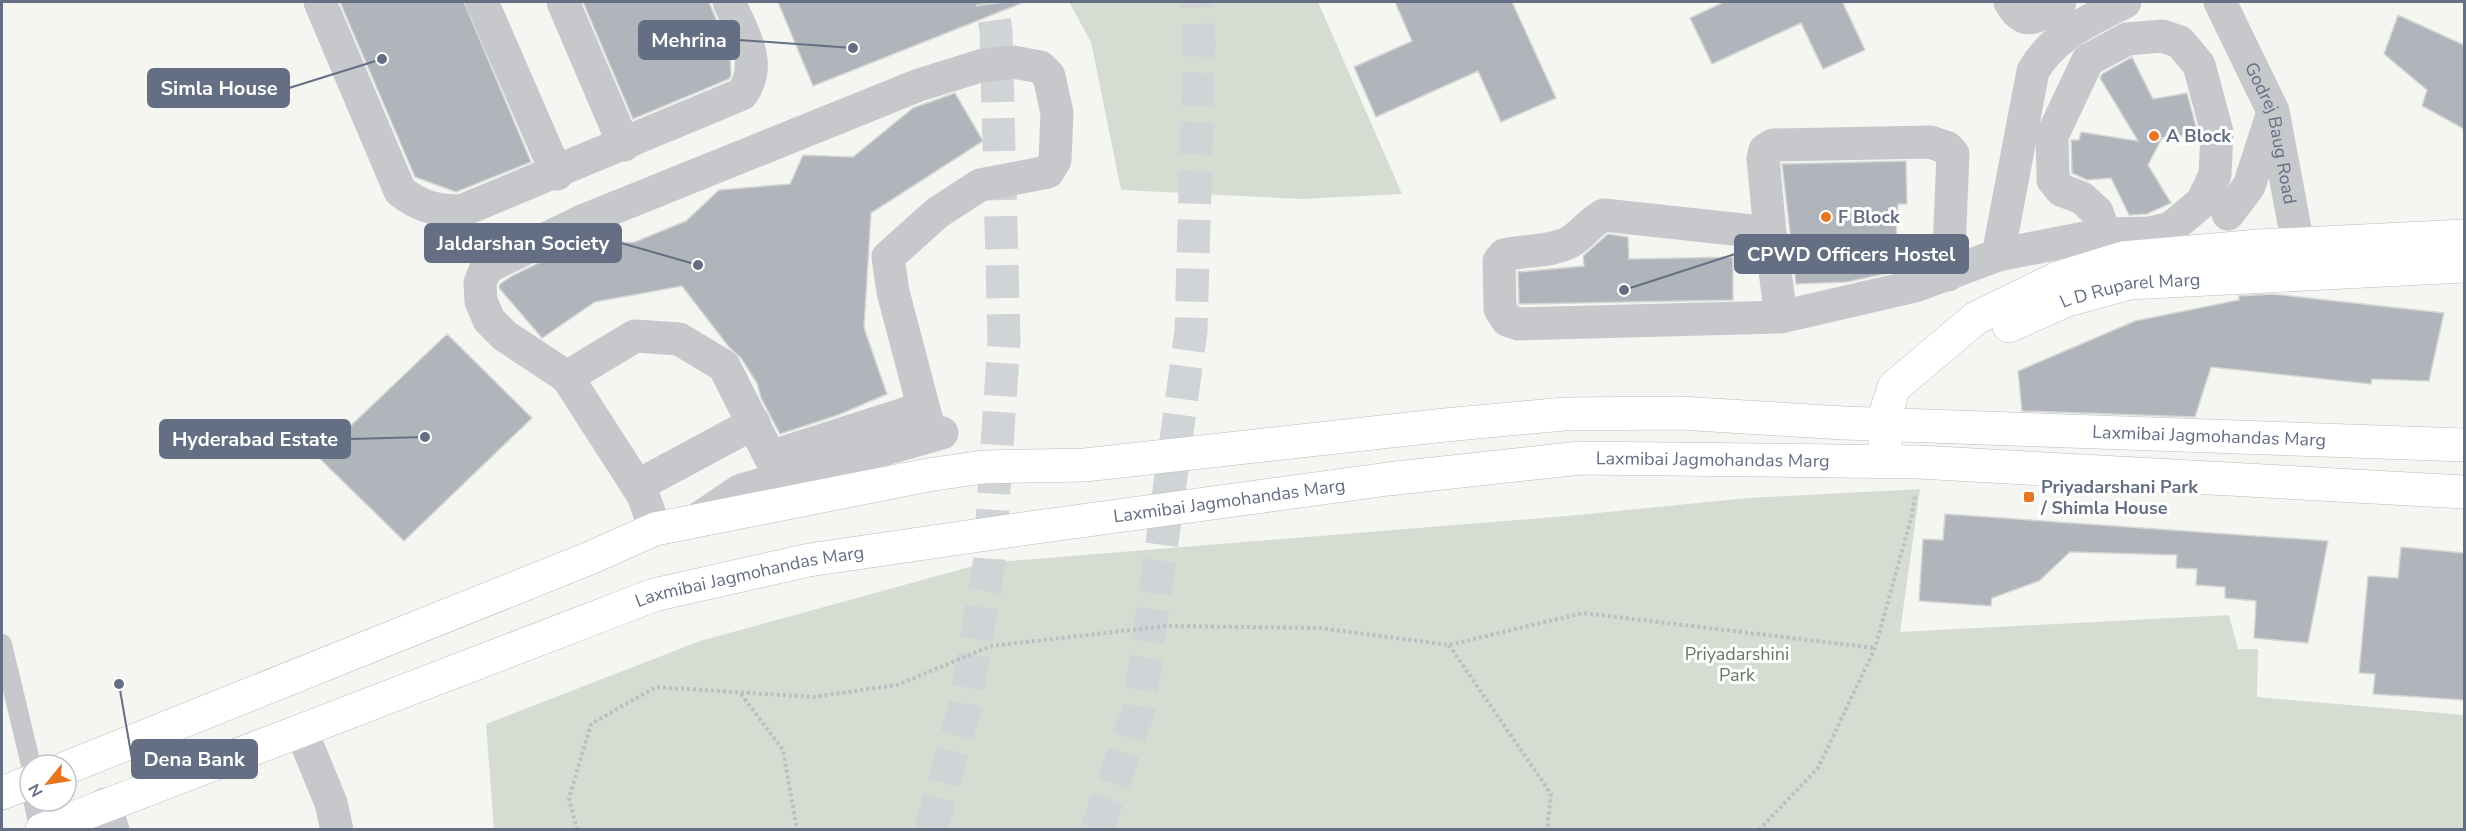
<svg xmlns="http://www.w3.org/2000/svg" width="2466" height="831" viewBox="0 0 2466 831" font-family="'Nunito Sans',sans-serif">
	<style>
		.green { fill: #d5ddd3 }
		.building { fill: #b0b5bc; stroke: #d6d7d5; stroke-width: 1.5 }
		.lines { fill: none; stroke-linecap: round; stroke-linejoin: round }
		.highway-tunnel { stroke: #d1d4d6; stroke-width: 33; stroke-dasharray: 33 16; stroke-linecap: butt }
		.secondary-casing { stroke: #b8bbc0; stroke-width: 34 }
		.path { stroke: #bdbec1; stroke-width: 4; stroke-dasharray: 3 3; stroke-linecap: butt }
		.lane { stroke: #c6c8cc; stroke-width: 20 }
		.street { stroke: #c6c8cc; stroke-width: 33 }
		.secondary { stroke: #fff; stroke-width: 33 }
		.poi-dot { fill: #e8751f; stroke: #fff; stroke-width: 2 }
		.labels { text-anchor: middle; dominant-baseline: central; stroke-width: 6; stroke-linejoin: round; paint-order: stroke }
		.street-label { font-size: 18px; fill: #646f84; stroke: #fff }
		.poi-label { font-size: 18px; font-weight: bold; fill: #646f84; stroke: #fff; text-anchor: start }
		.park-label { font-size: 18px; fill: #637b63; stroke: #fff }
		.leader { fill: none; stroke: #646f84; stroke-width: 2 }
		.callout-dot { fill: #646f84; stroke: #fff; stroke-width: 2 }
		.callout { fill: #646f84; stroke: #646f84; stroke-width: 2 }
		.callout-label { font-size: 20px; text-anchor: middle; font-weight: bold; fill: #fff }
	</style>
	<rect width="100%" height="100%" fill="#f5f6f2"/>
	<path class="green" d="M1069,2H1318L1402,194L1302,199L1121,190L1091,42Z
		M1920,489L1900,632L2229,615L2238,649H2258L2257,697L2464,715V829H494L486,724L700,641L984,563L1567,516L1748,498Z"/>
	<path class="building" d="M340,2H464L531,162L456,192L415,177Z
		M583,2H709L730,53L731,76L729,79L633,119Z
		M778,2H1022V3L813,86Z
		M1395,2H1512L1556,98L1501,122L1478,71L1376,117L1354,67L1412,41Z
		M1724,2H1845L1843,3L1865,50L1823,69L1801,23L1712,64L1690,18Z
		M2398,15L2464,45V129L2422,106L2427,90L2384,54Z
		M2132,57L2153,99L2187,93L2198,134L2162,138L2148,165L2171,203L2147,214L2129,215L2111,178L2087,180L2072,173L2071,140H2079L2081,132L2138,141L2100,78L2102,74Z
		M955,93L983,141L871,213L864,328L887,394L838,415L780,434L761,398L757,383L741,358L729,347L682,286L595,302L542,338L499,288L500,284L512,276L579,243L635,242L686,221L719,190L790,184L803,155L853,157L913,108Z
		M1906,161L1907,204H1898L1894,272L1847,282L1796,284L1782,164Z
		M1608,234L1628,237L1629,259L1733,257V300L1519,304L1518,272L1584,266L1583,256Z
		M2273,294L2444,313L2429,381L2372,379L2371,384L2211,367L2195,417L2022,411L2018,371L2135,321L2239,300V296Z
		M447,334L532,418L404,541L318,457Z
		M1945,514L2328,541L2308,643L2254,638L2256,601L2225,598V587L2196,585L2197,569L2176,568L2177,555L2070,552L2039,581L1992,598L1991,606L1919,601L1923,539L1943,540Z
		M2401,547L2464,553V700L2373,694L2375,674L2359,673L2368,576L2398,578Z"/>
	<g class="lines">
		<path class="highway-tunnel" d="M931,830L965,706L989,565L1004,341L996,31L992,2
			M1097,830L1139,709L1191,331L1199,43L1197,2"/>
		<defs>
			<g id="secondary">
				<path id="s2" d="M2009,326L2067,300L2129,283L2464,266"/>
				<path d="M1885,444L1887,409L1894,387L1976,318L2058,278L2123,258L2259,246L2464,236"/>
				<path id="s3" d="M66,768L590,558L655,529L928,475L983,467L1085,465L1445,425L1564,414L1680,413L1844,423L2464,445"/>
				<path d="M2,793L30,782"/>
				<path id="s4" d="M42,830L654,595L809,560L1015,530L1388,479L1580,458L1918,462L2464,492"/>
			</g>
		</defs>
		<use href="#secondary" class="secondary-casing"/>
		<path class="path" d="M1449,645L1551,794L1547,830
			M741,694L783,750L796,824L793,830
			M577,830L569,798L591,724L656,687L813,697L897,685L991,646L1166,626L1319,628L1449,645L1583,613L1875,648
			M1759,830L1818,768L1875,648L1912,515L1915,495"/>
		<path class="lane" d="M2,644L31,765"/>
		<g class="street">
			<path d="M320,2L400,191C419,206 436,211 461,211L742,94C764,63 742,32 729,2"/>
			<path d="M482,2L557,174"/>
			<path d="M563,2L624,145"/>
			<path d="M2010,2C2026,30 2038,15 2060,2"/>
			<path id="s1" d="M2220,2L2273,111L2303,271"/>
			<path d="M2228,214L2249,186L2273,112"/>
			<path d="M1770,233L1763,158L1765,150L1773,145L1930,142L1948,148L1953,154L1948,275"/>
			<path d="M1998,255L2105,234L2149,233L2171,228L2202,202L2215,175L2217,132L2199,65L2180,42L2162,36L2127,39L2088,60L2052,136L2053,180L2061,190L2082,198L2097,212L2105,234"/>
			<path d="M1781,317L1770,233L1604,215C1590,222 1583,234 1570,242C1551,252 1525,250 1504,255L1499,261L1500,309L1507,320L1519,324L1781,317L1915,286L1998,255L2033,71C2054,35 2090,20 2125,2"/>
			<path d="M567,377L635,336L679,339L724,366L770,457L923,408"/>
			<path d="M637,486L754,423"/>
			<path d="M695,521L741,490L942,433"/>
			<path d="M655,529L643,495L567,377L505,336L489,320L481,301L480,283L486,268L582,221L919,85L980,66L1013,62L1040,67L1049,76L1057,113L1055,160L1048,172L980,185L937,213L888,257L893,292L931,436"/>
			<path d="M301,730L331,803L337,830"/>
			<path d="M40,801L46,828"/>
			<path d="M105,804L113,830"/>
		</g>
		<use href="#secondary" class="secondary"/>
	</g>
	<g class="poi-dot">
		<circle cx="2154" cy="136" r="6"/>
		<circle cx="1826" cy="217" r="6"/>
		<rect x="2023" y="491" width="12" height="12" rx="3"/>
	</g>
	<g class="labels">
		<g class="street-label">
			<text stroke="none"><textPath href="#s1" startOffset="142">Godrej Baug Road</textPath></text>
			<text stroke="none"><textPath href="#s2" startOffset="128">L D Ruparel Marg</textPath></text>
			<text stroke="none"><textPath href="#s3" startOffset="2199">Laxmibai Jagmohandas Marg</textPath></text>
			<text stroke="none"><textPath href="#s4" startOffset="1725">Laxmibai Jagmohandas Marg</textPath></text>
			<text stroke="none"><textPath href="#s4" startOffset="1239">Laxmibai Jagmohandas Marg</textPath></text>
			<text stroke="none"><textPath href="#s4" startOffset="753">Laxmibai Jagmohandas Marg</textPath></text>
		</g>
		<g class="poi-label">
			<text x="2166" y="136">A Block</text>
			<text x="1838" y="217">F Block</text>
			<text x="2041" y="487">Priyadarshani Park<tspan x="2041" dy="21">/ Shimla House</tspan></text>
		</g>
		<g class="park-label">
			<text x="1737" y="654">Priyadarshini<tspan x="1737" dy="21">Park</tspan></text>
		</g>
	</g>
	<path class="leader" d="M853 48L739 40M382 59L289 88M698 265L621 243M1624 290L1735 254M425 437L350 439M119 684L132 759"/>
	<g class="callout-dot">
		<circle cx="853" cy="48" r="6"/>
		<circle cx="382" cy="59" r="6"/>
		<circle cx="698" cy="265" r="6"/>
		<circle cx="1624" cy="290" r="6"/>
		<circle cx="425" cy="437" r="6"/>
		<circle cx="119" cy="684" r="6"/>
	</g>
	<g class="callout">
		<rect x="639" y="21" width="100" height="38" rx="6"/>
		<rect x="148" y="69" width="141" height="38" rx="6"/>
		<rect x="425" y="224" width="196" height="38" rx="6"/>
		<rect x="1735" y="235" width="233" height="38" rx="6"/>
		<rect x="160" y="420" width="190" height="38" rx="6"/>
		<rect x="132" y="740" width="125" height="38" rx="6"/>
	</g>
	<g class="callout-label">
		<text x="689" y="47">Mehrina</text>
		<text x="219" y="95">Simla House</text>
		<text x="523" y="250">Jaldarshan Society</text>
		<text x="1851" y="261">CPWD Officers Hostel</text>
		<text x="255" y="446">Hyderabad Estate</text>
		<text x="194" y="766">Dena Bank</text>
	</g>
	<rect width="2466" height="831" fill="none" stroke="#646f84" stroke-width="6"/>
	<g transform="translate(48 783) rotate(240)"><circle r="28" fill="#ffffff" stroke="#c1c5ce" stroke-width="1.5"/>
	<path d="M0-4.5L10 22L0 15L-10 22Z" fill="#e8751f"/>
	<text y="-9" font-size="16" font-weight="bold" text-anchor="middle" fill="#646f84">N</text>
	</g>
</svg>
